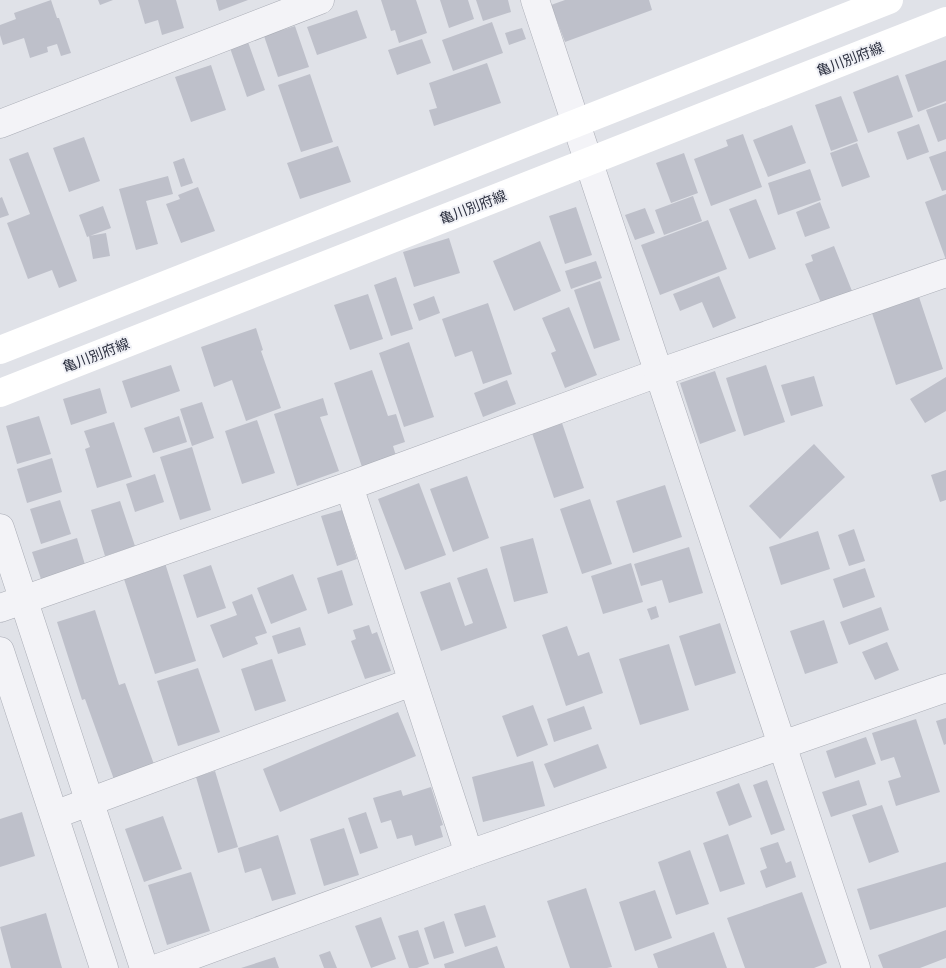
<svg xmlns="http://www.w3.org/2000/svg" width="946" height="968" viewBox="0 0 946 968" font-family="Ubuntu,'Noto Sans JP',sans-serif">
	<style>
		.building { fill: #bec0ca }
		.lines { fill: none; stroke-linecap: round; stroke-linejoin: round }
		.minor-casing { stroke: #a9acb5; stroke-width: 29 }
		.tertiary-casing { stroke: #a9acb5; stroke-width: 29 }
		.minor { stroke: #f3f3f7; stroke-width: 28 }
		.tertiary { stroke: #f3f3f7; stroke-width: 28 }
		.secondary { stroke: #fff; stroke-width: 28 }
		.labels { text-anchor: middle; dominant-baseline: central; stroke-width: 4; stroke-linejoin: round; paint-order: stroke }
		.street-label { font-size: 14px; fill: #2a2e3e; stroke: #f0f1f6 }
	</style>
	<rect width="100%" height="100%" fill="#e0e2e8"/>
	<path class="building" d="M51,0L57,18H59L71,53L61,56L57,44L47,47L48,52L30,58L24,38L3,45L0,35V25L16,19L14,13Z
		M98,0H113L100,5Z
		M138,0H176L184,28L162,35L158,20L145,24Z
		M216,0H248L219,11Z
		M381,0H416L427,33L399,43L395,30L391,31Z
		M440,0H468L474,19L449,28Z
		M476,0H508L511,12L483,21Z
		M565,0H649L652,10L565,42L551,5Z
		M357,10L367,38L317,55L307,27Z
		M492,22L503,53L453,71L442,40Z
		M295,26L309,67L278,77L264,36Z
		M522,28L526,39L509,45L505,33Z
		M422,39L431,63L397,75L388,50Z
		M248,42L265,90L247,97L230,48Z
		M946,60V101L918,112L905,75Z
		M487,63L501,103L434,126L429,110L437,108L429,83Z
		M211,65L226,110L191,122L175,77Z
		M310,74L333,142L301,152L278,85Z
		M898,75L913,117L868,133L853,92Z
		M841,96L858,141L831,151L815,105Z
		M946,103V139L938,142L926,110Z
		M919,124L929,152L907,160L897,132Z
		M792,125L806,163L768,177L753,140Z
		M743,134L762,187L711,206L694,159L728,146L726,140Z
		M84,137L100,181L69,192L53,148Z
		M857,143L870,177L842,187L830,153Z
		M338,146L351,182L300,199L287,163Z
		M946,151V190L942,191L929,157Z
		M28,152L77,281L59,288L52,270L28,279L7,223L30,214L9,159Z
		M684,153L698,193L671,203L656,163Z
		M184,158L193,183L181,187L173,162Z
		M810,169L821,200L778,215L768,183Z
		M168,176L173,194L146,201L158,244L136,250L119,189Z
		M198,187L215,231L181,243L166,204L180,199L178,195Z
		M946,194V260L925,202Z
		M693,196L702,221L664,235L655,210Z
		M2,197L9,215L0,218V198Z
		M756,199L776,249L749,259L729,209Z
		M820,202L830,228L805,237L796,212Z
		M103,206L111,228L87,237L79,215Z
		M576,207L592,255L565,264L549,216Z
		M645,208L655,233L635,240L625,215Z
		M708,220L727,269L660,295L641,245Z
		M106,233L110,256L93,259L89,236Z
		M449,238L460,273L414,287L403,252Z
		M540,241L561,291L514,311L493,261Z
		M834,246L852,291L821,303L805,264L813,261L811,255Z
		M596,261L602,278L571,289L565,271Z
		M719,276L736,318L713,328L702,302L680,311L673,294Z
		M396,277L413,329L391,336L374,285Z
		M600,281L620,340L594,349L574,290Z
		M368,294L383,339L350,350L334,305Z
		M434,296L440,313L419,321L413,304Z
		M919,297L943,369L896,385L872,313Z
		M488,303L512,374L483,384L472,351L455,357L442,319Z
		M569,307L597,375L565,388L551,353L556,351L542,318Z
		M256,328L263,350L261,351L281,408L246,421L232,380L214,387L201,347Z
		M409,342L434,417L404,427L379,353Z
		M171,365L180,391L131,408L122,381Z
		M766,365L785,422L744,436L726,378Z
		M372,370L388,416L396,414L405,442L393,446L397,459L363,470L334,383Z
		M715,371L736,431L700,444L680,383Z
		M814,376L823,406L791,416L781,385Z
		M946,377V411L925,423L910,399Z
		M507,380L516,404L483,417L474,393Z
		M100,388L107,413L71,425L63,399Z
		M323,398L328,415L320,417L339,471L297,486L274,414Z
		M202,402L214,438L192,446L180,409Z
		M39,416L51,454L17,464L6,426Z
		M179,416L187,442L153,453L144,428Z
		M257,420L275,473L242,484L225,431Z
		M114,422L132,477L97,488L85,449L90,447L84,431Z
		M562,423L584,488L554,498L532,433Z
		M814,444L845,477L780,539L749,506Z
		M192,447L211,510L180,520L160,457Z
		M52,458L62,492L27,503L17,469Z
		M946,470V500L940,502L931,475Z
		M155,474L164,502L135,512L126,484Z
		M467,476L489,538L453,552L430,489Z
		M419,483L446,555L405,570L378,499Z
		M665,485L682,537L633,553L616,501Z
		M590,499L612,564L582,574L560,509Z
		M60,500L71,534L41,544L30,509Z
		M120,501L135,546L105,556L91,510Z
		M342,510L357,559L337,566L321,516Z
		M854,529L865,561L849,566L838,535Z
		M818,531L830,569L781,585L769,547Z
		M77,538L86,568L42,582L32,552Z
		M533,538L548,593L514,602L500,547Z
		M689,547L703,593L669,603L662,580L641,586L634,564Z
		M165,563L196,661L155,674L123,576Z
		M631,563L643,602L603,614L591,576Z
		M211,565L226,608L197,618L183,575Z
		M487,568L507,628L441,651L420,592L450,582L465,626L473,623L457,578Z
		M865,568L875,597L843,608L833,579Z
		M342,570L353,605L328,614L317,578Z
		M293,574L307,610L271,624L257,588Z
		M252,594L267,633L255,637L258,644L223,658L210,625L237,615L232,602Z
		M656,606L659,617L651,620L647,609Z
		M881,607L889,630L849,645L840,622Z
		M95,610L119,685L125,683L156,770L116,785L85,699L82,700L57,622Z
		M824,620L838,663L805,674L790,631Z
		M720,623L736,673L695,686L679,636Z
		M369,625L372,634L377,632L391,671L365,679L351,641L356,639L353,630Z
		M567,626L578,656L589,652L603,693L566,706L542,635Z
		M300,627L306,645L278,654L272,636Z
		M887,642L899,670L875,680L862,652Z
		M669,644L689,710L640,725L619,659Z
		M272,659L286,701L255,711L241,669Z
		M198,668L220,732L178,746L157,681Z
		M533,705L548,745L517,757L502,716Z
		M584,706L592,729L554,742L547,719Z
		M398,712L416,756L280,812L263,769Z
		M946,718V744L944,745L936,721Z
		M916,719L940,792L896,806L888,781L901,777L894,757L881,761L872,733Z
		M866,737L876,764L835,778L826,751Z
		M598,744L607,768L554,788L544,764Z
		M533,761L545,806L483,822L472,777Z
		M215,771L238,847L218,853L196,777Z
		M767,780L785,830L771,835L753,785Z
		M859,780L867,805L831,817L822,792Z
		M739,783L752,817L729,826L716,792Z
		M431,787L443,825L440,826L443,837L415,846L412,835L397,839L391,820L381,823L373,798L401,790L403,796Z
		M882,805L899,852L869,863L852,815Z
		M22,812L35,856L0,867V819Z
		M366,812L378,848L360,854L348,818Z
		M163,816L182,869L144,882L125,829Z
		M344,828L359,875L324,886L310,839Z
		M728,834L745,884L720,892L703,843Z
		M278,835L296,894L272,901L261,868L245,873L238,848Z
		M778,842L786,863L791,861L796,877L766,888L760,871L767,868L760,848Z
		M690,850L709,904L676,915L658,862Z
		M946,862V907L870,930L857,889Z
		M191,872L210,931L167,945L148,885Z
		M586,888L612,967L607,968H570L547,901Z
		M655,890L672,938L635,951L619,902Z
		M802,892L827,963L814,968H745L727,918Z
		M485,905L496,937L465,947L454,914Z
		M46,913L62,968H11L0,927Z
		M381,917L396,959L371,968L355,926Z
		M444,921L454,953L434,959L424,928Z
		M418,930L429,964L417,968H409L398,936Z
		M946,930V958L920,968H883L878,955Z
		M714,932L727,968H658L653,954Z
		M497,946L505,968H445L444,964Z
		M330,951L337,968H324L319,955Z
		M275,957L279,968H241Z"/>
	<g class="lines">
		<defs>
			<path id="minor" d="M0,124L320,0
				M349,486L469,854
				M0,528L144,968
				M0,608L349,486L658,373L946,273
				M0,651L104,968
				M54,815L412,682"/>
			<path id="tertiary" d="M535,0L856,968
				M158,968L469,854L946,688"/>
		</defs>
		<use href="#minor" class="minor-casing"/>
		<use href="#tertiary" class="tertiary-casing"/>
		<use href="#minor" class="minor"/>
		<use href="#tertiary" class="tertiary"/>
		<path class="secondary" d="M0,350L889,0
			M0,393L946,21"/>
	</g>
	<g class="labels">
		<g class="street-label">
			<text transform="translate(850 59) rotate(-21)">亀川別府線</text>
			<text transform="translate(473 207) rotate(-21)">亀川別府線</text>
			<text transform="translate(96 355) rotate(-21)">亀川別府線</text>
		</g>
	</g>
</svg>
